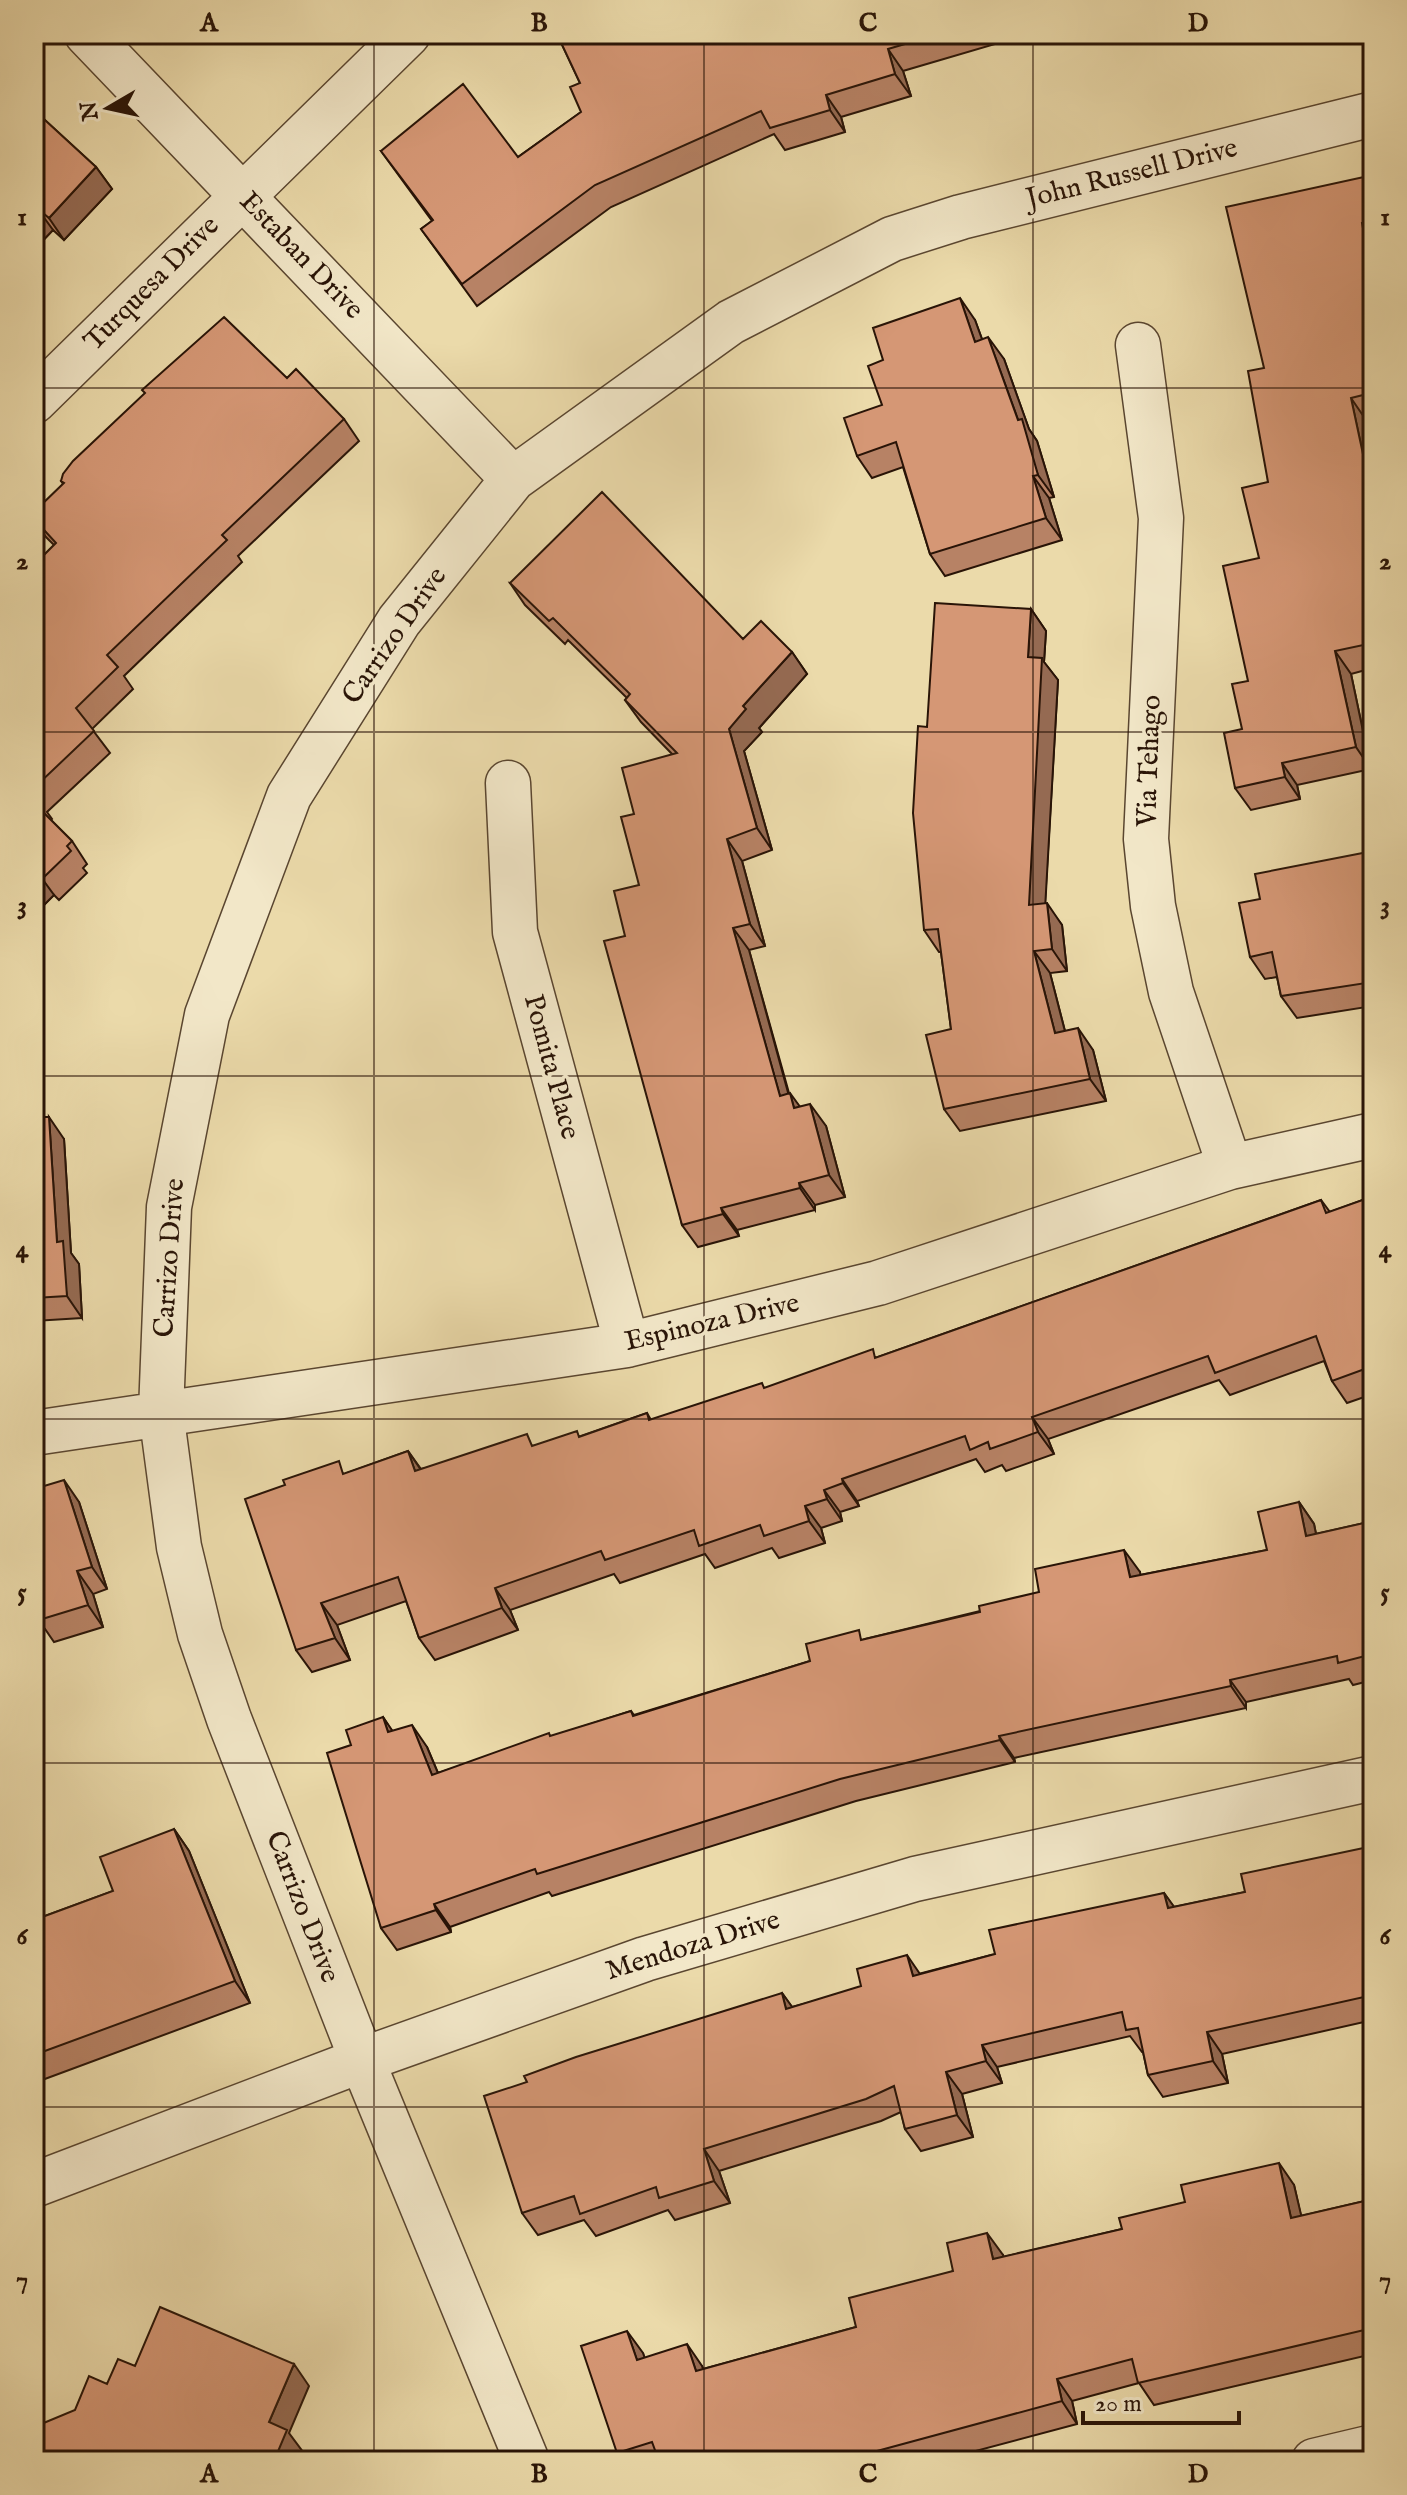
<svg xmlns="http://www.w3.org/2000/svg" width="1407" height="2495" viewBox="0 0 1407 2495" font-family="'IM FELL English',serif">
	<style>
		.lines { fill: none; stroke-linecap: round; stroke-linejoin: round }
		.street-casing { stroke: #5a4630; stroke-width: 47 }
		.street { stroke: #f2e7c8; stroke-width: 44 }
		.wall { fill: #b78265; stroke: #291407; stroke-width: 2 }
		.shaded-wall { fill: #956a52; stroke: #291407; stroke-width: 2 }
		.building { fill: #d59775; stroke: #291407; stroke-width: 2 }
		.grid { fill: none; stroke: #291407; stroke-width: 2; stroke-opacity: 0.55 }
		.labels { text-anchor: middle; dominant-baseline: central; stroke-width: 7; stroke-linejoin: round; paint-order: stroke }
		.street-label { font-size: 28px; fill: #291407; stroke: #f2e7c8 }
		.neatline { fill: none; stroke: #291407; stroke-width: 3 }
		.grid-label { font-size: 26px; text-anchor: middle; font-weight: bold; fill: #291407 }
	</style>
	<rect width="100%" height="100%" fill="#ebdaaa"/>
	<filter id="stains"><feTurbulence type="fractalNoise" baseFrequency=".0025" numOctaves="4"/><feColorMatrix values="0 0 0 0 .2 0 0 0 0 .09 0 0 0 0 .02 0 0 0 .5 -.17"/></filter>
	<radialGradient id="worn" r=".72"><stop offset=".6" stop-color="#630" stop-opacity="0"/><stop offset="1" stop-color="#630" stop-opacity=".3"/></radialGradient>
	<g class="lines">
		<defs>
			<path id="street" d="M87,34L513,479
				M1138,345L1161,518L1146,839L1153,906L1171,992L1230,1167
				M34,401L408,34
				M508,783L515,932L627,1345
				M34,1433L627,1345L878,1283L1230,1167L1373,1135
				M34,2185L362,2060L645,1959L915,1879L1373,1778
				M527,2461L362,2060L229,1719L200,1634L179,1547L161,1412L169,1207L207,1015L289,796L399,621L513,479L731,322L892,239L961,217L1373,114
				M1314,2461L1373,2447"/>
		</defs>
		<use href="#street" class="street-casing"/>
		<use href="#street" class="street"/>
	</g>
	<path class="wall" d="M557,34H1029L903,71L911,96L841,117L845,132L785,150L774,134L611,207L477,306L421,229L432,221L381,151L518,157L581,112L580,83Z
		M1093,34H1125L1099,43Z
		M34,110L96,167L112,189L64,240L53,230L34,250Z
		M1373,175V418L1366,420L1373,451V668L1351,674L1371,769L1297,785L1300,799L1251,810L1235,788L1248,681L1259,558L1268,482L1264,368Z
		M975,320L982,339L1004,359L1029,429L1037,441L1054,497L1049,498L1062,540L945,576L930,554L903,467L872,478L857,456L882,405L883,360Z
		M287,378L344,419L359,441L238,556L242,562L124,676L133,689L92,729L110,753L47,812L52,819L51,820L72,841L87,864L83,868L87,873L59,900L54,895L43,906L34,896V565L54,545L46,537L34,520V512L63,484L61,481Z
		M510,583L743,639L792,652L807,674L759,728L762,732L744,751L772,850L742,861L765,946L749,950L789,1093L799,1106L826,1126L845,1197L815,1205V1210L737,1230L739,1236L698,1247L682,1225L625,936L639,885L634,814L672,754L641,722L625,700L627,698L568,640L565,644L525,605Z
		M1031,609L1046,631L1044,662L1058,680L1045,903L1062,925L1067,971L1050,973L1065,1031L1093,1050L1106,1101L960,1131L944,1109L951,1029L941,952H939L924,930L927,727Z
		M1373,851V1006L1297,1018L1281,996L1277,977L1265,979L1250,957Z
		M34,1117L64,1139L71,1253L79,1264L82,1318L34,1321Z
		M1371,1197L1373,1200V1394L1347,1403L1332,1381L1324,1361L1230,1395L1219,1380L1048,1439L1054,1454L1006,1471L1002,1465L985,1472L976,1459L857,1501L859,1506L840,1512L842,1521L821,1528L825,1543L779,1558L772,1548L715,1568L705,1554L620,1583L614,1574L510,1610L518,1630L435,1660L419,1638L406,1601L337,1625L350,1660L312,1672L296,1650L347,1473L408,1451L421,1469L581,1436L647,1413L651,1420L878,1357L1321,1200L1330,1212Z
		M34,1489L79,1502L107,1589L93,1594L103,1627L54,1642L45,1629L34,1632Z
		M1299,1502L1314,1524L1316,1534L1373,1521V1680L1353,1685L1349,1679L1246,1702V1708L1014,1758L1015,1762L856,1801L552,1896L549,1892L450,1927L451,1932L397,1950L381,1928L351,1745L383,1717L392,1731L427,1747L438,1773L631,1711L634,1715L810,1661L865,1639L1140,1572V1575L1267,1550Z
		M174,1829L189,1851L250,2003L34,2083V1920L113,1891Z
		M1373,1846V2020L1222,2054L1228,2083L1163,2097L1148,2075L1143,2052H1142L1130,2036L997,2067L1002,2083L962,2094L973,2137L921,2151L905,2129L901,2112L881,2121L719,2171L730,2203L675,2220L668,2210L596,2236L584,2220L538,2235L522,2213L782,1993L792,2007L995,1954L1164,1893L1174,1907L1245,1892Z
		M1373,2172V2354L1154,2405L1139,2383L1072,2401L1077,2424L938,2461H623L617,2453L643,2353L644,2358L702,2366L703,2369L856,2327L953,2271L1003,2255V2257L1122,2229L1294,2185L1301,2216L1369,2200Z"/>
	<path class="shaded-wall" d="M888,49L903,71L911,96L895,74Z
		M826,95L841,117L845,132L830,110Z
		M96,167L112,189L64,240L49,218Z
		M37,208L53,230L34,250V212Z
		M1362,223L1373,239V282Z
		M960,298L975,320L991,364L975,342Z
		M988,337L1004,359L1029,429L1037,441L1054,497L1038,475Z
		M1351,398L1366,420L1373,451V501Z
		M1033,476L1049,498L1062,540L1046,518Z
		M1031,609L1046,631L1044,662L1058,680L1044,927L1029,905L1028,657Z
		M1335,651L1351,674L1371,769L1356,747Z
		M792,652L807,674L759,728L762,732L744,751L772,850L757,828L729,729L743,706Z
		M1282,763L1297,785L1300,799L1285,777Z
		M727,839L742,861L765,946L750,924Z
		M38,873L54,895L43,906L34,893V877Z
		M1047,903L1062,925L1067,971L1052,949Z
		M733,928L749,950L795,1118L780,1096Z
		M1034,951L1050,973L1071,1055L1055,1033Z
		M1078,1028L1093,1050L1106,1101L1090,1079Z
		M790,1093L806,1115L794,1108Z
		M810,1104L826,1126L845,1197L829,1175Z
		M49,1117L64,1139L71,1253L79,1264L82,1318L67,1296L57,1242Z
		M799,1183L815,1205V1210L800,1188Z
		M721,1208L737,1230L739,1236L723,1214Z
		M1032,1417L1048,1439L1054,1454L1038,1432Z
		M408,1451L423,1473L415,1471Z
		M842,1479L857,1501L859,1506L843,1483Z
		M64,1480L79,1502L107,1589L92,1567Z
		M824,1490L840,1512L842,1521L827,1499Z
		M1299,1502L1314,1524L1321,1559L1306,1536Z
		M805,1506L821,1528L825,1543L809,1521Z
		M1124,1550L1140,1572L1145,1600L1130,1577Z
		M77,1571L93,1594L103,1627L88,1605Z
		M495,1588L510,1610L518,1630L502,1608Z
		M321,1603L337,1625L350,1660L335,1638Z
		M1230,1680L1246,1702V1708L1231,1686Z
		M383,1717L398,1739L388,1732Z
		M412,1725L427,1747L448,1797L432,1775Z
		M999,1736L1014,1758L1015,1762L1000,1740Z
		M174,1829L189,1851L250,2003L235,1981Z
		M1164,1893L1180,1915L1168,1908Z
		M434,1904L450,1927L451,1932L436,1910Z
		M907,1955L922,1977L913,1976Z
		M782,1993L798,2015L786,2009Z
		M1207,2032L1222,2054L1228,2083L1213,2061Z
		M982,2045L997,2067L1002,2083L986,2061Z
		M946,2072L962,2094L973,2137L957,2115Z
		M704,2149L719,2171L730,2203L714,2181Z
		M1279,2163L1294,2185L1307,2240L1291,2218Z
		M987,2233L1003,2255L1009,2281L993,2259Z
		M627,2331L643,2353L653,2382L637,2360Z
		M687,2344L702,2366L711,2393L696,2371Z
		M294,2364L309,2386L289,2433L303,2452L299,2461H274L269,2422Z
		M1057,2379L1072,2401L1077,2424L1062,2401Z"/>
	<path class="building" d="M557,34H939L888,49L895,74L826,95L830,110L770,128L761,111L595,185L462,284L421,229L433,220L381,151L463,84L518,157L581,112L570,87L580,83Z
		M34,110L96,167L49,218L37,208L34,212Z
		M1373,175V220L1362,223L1373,282V388L1365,390L1367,394L1351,398L1373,501V512H1371L1373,520V643L1335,651L1356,747L1282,763L1285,777L1235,788L1224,733L1242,729L1232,684L1248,681L1223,566L1259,558L1242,488L1268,482L1248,371L1264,368L1226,207Z
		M960,298L975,342L988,337L1018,420L1022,419L1038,475L1033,476L1046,518L930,554L896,442L857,456L844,418L882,405L868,366L883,360L873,328Z
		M224,317L287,378L296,369L344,419L222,535L227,540L107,655L118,667L76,708L94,731L34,788V565L56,543L34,519V512L64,483L61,481L63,474L73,461L145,393L142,390Z
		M602,492L743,639L761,621L792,652L743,706L746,709L729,729L757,828L727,839L750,924L733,928L780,1096L790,1093L794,1108L810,1104L829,1175L799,1183L800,1188L721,1208L723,1214L682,1225L604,941L625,936L614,891L639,885L621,817L634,814L622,768L677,753L625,700L630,694L553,618L549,621L510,583Z
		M935,603L1031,609L1028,657L1042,658L1029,905L1047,903L1052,949L1034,951L1055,1033L1078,1028L1090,1079L944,1109L926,1035L951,1029L938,929L924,930L913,813L918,726L927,727Z
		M34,803L72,841L67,846L71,851L43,878L38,873L34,877Z
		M1373,851V982L1281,996L1272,952L1250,957L1239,903L1260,899L1255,874Z
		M34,1117H49L57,1242L63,1241L67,1296L34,1298Z
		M1371,1197L1373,1202V1366L1332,1381L1316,1336L1215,1373L1208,1356L1032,1417L1038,1432L990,1449L988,1442L970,1450L965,1436L842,1479L843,1483L824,1490L827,1499L805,1506L809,1521L764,1536L760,1525L699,1546L694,1530L605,1560L601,1551L495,1588L502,1608L419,1638L398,1577L321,1603L335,1638L296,1650L245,1499L285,1485L283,1480L339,1461L343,1474L408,1451L415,1471L527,1434L532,1446L577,1431L579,1437L647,1413L649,1420L762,1383L764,1388L873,1349L875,1358L1321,1200L1326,1213Z
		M64,1480L92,1567L77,1571L88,1605L39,1620L34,1605V1489Z
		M1299,1502L1306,1536L1373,1521V1654L1338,1663L1337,1656L1230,1680L1231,1686L999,1736L1000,1740L840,1779L537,1874L535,1869L434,1904L436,1910L381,1928L327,1753L351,1745L346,1730L383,1717L388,1732L412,1725L432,1775L549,1733L550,1736L631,1711L633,1716L810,1661L806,1644L859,1630L861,1640L980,1612L979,1606L1039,1592L1035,1569L1124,1550L1130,1577L1267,1550L1258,1512Z
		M174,1829L235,1981L34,2055V1920L113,1891L100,1857Z
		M1373,1846V1995L1207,2032L1213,2061L1148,2075L1138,2028L1126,2030L1122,2012L982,2045L986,2061L946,2072L957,2115L905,2129L894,2086L866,2099L704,2149L714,2181L659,2198L656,2187L580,2214L574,2196L522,2213L484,2096L527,2082L524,2076L576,2057L782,1993L786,2009L861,1986L857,1969L907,1955L913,1976L995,1954L989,1930L1164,1893L1168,1908L1245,1892L1241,1874Z
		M1279,2163L1291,2218L1369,2200L1363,2175L1373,2172V2328L1138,2383L1132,2359L1057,2379L1062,2401L840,2461H659L652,2442L617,2453L581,2346L627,2331L637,2360L687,2344L696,2371L856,2327L849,2298L953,2271L947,2243L987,2233L993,2259L1122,2229L1119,2218L1185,2202L1181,2185Z
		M160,2307L294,2364L269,2422L287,2430L274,2461H34V2449L36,2448L34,2443V2427L75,2410L89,2376L107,2384L118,2359L135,2366Z"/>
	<path class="grid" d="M374,34V2461M704,34V2461M1033,34V2461M34,388H1373M34,732H1373M34,1076H1373M34,1419H1373M34,1763H1373M34,2107H1373"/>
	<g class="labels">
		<g class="street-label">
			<text transform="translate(1132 174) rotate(-14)">John Russell Drive</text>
			<text transform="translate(301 256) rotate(46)">Estaban Drive</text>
			<text transform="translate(152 284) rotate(-45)">Turquesa Drive</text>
			<text transform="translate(395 636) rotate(-55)">Carrizo Drive</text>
			<text transform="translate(1150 761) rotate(-88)">Via Tehago</text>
			<text transform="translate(551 1067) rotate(75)">Pomita Place</text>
			<text transform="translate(170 1258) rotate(-86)">Carrizo Drive</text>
			<text transform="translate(712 1323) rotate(-13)">Espinoza Drive</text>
			<text transform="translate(302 1907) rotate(69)">Carrizo Drive</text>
			<text transform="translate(693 1946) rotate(-17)">Mendoza Drive</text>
		</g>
	</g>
	<rect width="1407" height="2495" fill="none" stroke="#ebdaaa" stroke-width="88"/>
	<g transform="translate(108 108) rotate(261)" stroke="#f2e7c8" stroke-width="6" paint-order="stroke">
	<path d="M0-6L14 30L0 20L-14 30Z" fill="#291407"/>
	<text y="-12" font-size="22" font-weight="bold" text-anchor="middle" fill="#291407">N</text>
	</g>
	<path d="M1083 2411v12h156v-12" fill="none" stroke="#291407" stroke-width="4"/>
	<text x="1095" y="2411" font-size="24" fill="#291407" stroke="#f2e7c8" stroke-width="6" paint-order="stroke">20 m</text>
	<rect x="44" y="44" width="1319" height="2407" class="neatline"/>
	<g class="grid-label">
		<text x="209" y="31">A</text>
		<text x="539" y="31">B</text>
		<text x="868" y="31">C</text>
		<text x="1198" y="31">D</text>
		<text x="22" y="225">1</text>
		<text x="1385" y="225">1</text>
		<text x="22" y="569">2</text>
		<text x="1385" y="569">2</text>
		<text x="22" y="913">3</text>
		<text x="1385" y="913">3</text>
		<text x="22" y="1257">4</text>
		<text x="1385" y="1257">4</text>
		<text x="22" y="1600">5</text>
		<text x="1385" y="1600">5</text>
		<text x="22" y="1944">6</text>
		<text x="1385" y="1944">6</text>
		<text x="22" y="2288">7</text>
		<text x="1385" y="2288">7</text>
		<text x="209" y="2482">A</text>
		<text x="539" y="2482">B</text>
		<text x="868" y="2482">C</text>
		<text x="1198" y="2482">D</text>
	</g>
	<rect width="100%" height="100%" filter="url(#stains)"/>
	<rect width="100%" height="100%" fill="url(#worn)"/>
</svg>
